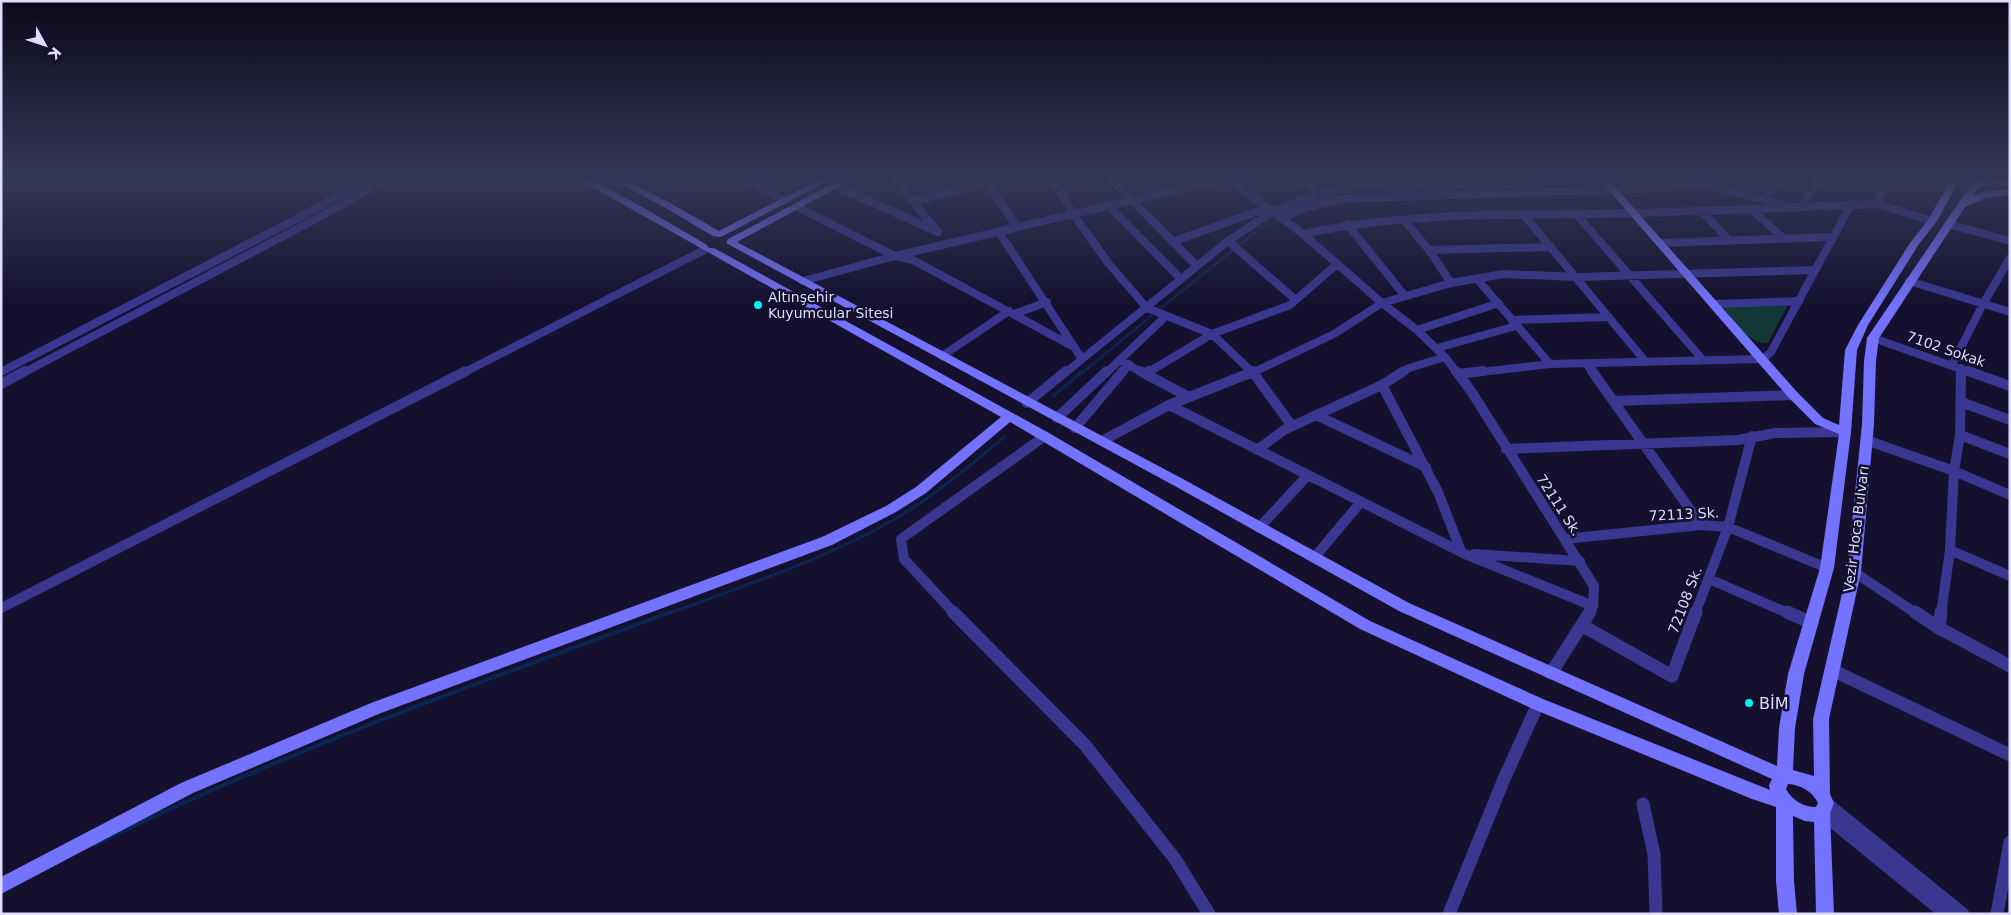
<svg xmlns="http://www.w3.org/2000/svg" width="2011" height="915" viewBox="0 0 2011 915" font-family="'DejaVu Sans',sans-serif">
	<style>
		.green { fill: #123836 }
		.lines { fill: none; stroke-linecap: round; stroke-linejoin: round }
		.stream-far2 { stroke: #092653; stroke-width: 2.5 }
		.stream-far1 { stroke: #092653; stroke-width: 3 }
		.stream { stroke: #092653; stroke-width: 4 }
		.street-far2 { stroke: #393790; stroke-width: 8 }
		.street-far1 { stroke: #393790; stroke-width: 10 }
		.street { stroke: #393790; stroke-width: 13 }
		.secondary { fill: #7373ff; fill-rule: evenodd }
		.poi-dot { fill: #08edff; stroke: #14102e; stroke-width: 2 }
		.labels { text-anchor: middle; dominant-baseline: central; stroke-width: 5; stroke-linejoin: round; paint-order: stroke }
		.poi-label { font-size: 14px; fill: #dfdcff; stroke: #14102e; text-anchor: start }
		.street-label { font-size: 14px; fill: #dfdcff; stroke: #14102e }
		.near-poi-label { font-size: 16px; fill: #dfdcff; stroke: #14102e; text-anchor: start }
	</style>
	<rect width="100%" height="100%" fill="#14102e"/>
	<path class="green" d="M1721,305H1786V308L1768,343C1748,345 1733,319 1721,305Z"/>
	<g class="lines">
		<path class="stream-far2" d="M1625,185L1706,179
			M1306,203L1337,194L1561,187
			M1285,211L1298,207
			M1239,245L1270,221
			M1161,308L1232,251
			M1082,373L1151,316"/>
		<path class="stream-far1" d="M1053,396L1083,371
			M667,614C749,584 837,556 911,509C944,488 974,462 1004,437"/>
		<path class="stream" d="M96,844C281,753 477,683 671,612"/>
		<path class="street-far2" d="M745,179L784,200
			M895,179L937,231
			M985,179L1017,227
			M1053,179L1073,214L1109,264L1147,308L1212,334L1253,373
			M1111,179L1197,266
			M1229,179L1303,234L1382,303L1417,330L1445,357L1457,373
			M1296,179L1321,193
			M836,186L938,232
			M1765,199L1778,179
			M914,201L986,183
			M1877,204L1932,221
			M1108,205L1181,279
			M1802,206L1819,179
			M797,207L895,256L913,260L1074,347
			M1750,208L1784,239
			M1701,211L1730,241
			M1524,215L1645,361
			M1577,215L1703,360
			M1281,218L1307,207L1339,199L1712,186L1781,204
			M1404,220L1429,250L1551,247
			M1347,224L1405,296
			M1948,224L2010,241
			M999,232L1082,359
			M1303,234C1398,213 1497,215 1593,214C1688,212 1782,208 1877,204L1889,179
			M1228,241L1296,300
			M1172,242L1267,208
			M1660,243L1832,237
			M1429,250L1451,283
			M1478,280L1550,364
			M803,281L895,256L1222,179
			M1909,281L2010,312
			M1713,304L1799,301
			M1014,314L1047,302
			M1512,320L1608,317
			M1417,330L1499,303
			M1873,338L1972,373
			M1437,348L1516,326
			M942,356L1009,311
			M1123,362L1143,373
			M1586,363L1593,373
			M1952,365L1983,304L2010,258
			M1,372L304,215L367,179
			M23,373L327,213L385,179
			M463,373L706,249
			M1065,373L1228,241L1272,212L1321,193L1355,187L1490,185L1597,179
			M1106,373L1166,316
			M1122,373L1129,364
			M1147,373L1212,334L1290,305L1337,264
			M1252,373L1334,334L1382,303L1451,283L1503,274L1577,277L1814,270
			M1402,373L1409,368L1445,357
			M1472,373L1550,364L1763,359L1771,352L1851,204
			M1961,373V368"/>
		<path class="street-far1" d="M1140,371L1189,397
			M1252,371L1292,426
			M1456,371L1471,391L1594,586L1593,606L1589,614
			M1592,371L1701,525
			M1968,371L2010,386
			M1146,373L1149,371
			M1458,374L1483,371
			M1,384L25,371
			M1382,385L1438,492L1461,551
			M1614,401L1793,395
			M1961,402L2010,420
			M1027,403L1066,371
			M1169,405L1465,554L1593,606
			M1316,415L1426,467
			M1057,418L1107,371
			M1075,428L1123,371
			M1960,435L2010,454
			M1866,440L1954,471L2010,495
			M1102,441L1169,405L1255,371
			M1506,449L1738,440L1775,433L1845,432
			M1257,450L1284,430L1382,385L1404,371
			M1259,528L1307,476
			M1565,539L1701,525L1728,527L1827,568
			M1950,550L2010,576
			M1474,554L1580,561
			M1314,558L1360,503
			M1854,572L1917,614
			M1709,579L1790,614
			M1,608L466,371
			M955,614L904,559L901,539L1045,436
			M1695,614L1728,527L1752,436
			M1941,614L1950,550L1954,471L1960,435L1961,371"/>
		<path class="street" d="M953,612L1085,745L1175,859L1209,914
			M1787,612L1812,623
			M1915,612L1939,628L2010,666
			M1583,626L1672,676L1696,612
			M1939,628L1941,612
			M1832,670L2010,755
			M1551,673L1590,612
			M1826,803L1963,914
			M1643,804L1654,854L1656,914
			M1822,813L1946,914
			M1449,914L1504,779L1538,704
			M1997,914L2010,842"/>
		<path class="secondary" d="M578,179H590L644,208L707,245L708,248H714L1049,433L1370,621L1543,699L1770,790L1769,785L1772,779L1399,611L1173,485L726,243L728,239L841,179H853L737,242L1183,479L1409,603L1777,766L1779,728L1788,674L1820,568L1839,434L1815,424L1789,398L1599,179H1608L1797,392L1823,418L1839,425L1845,350L1858,325L1910,243L1928,220L1951,179H1960L1937,221L1919,244L1868,325L1857,350L1851,432L1834,568L1804,674L1795,728L1793,770L1814,776L1813,719L1847,572L1862,424L1864,361L1867,338L1972,183L1978,179L2010,181V187C1990,182 1984,179 1972,197L1983,192L2010,189V195L1985,198L1965,207L1879,338L1876,361L1874,424L1861,572L1829,719L1830,794L1834,803L1830,813L1834,914H1816L1814,822L1805,821L1793,816L1794,881L1797,914H1779L1776,881V807L1752,799L1533,709L1360,629L1010,422L926,493L896,512L832,545L381,713L193,793L1,894V877L181,783L371,703L822,537L886,506L916,487L1001,417ZM1788,784C1801,785 1812,791 1818,803L1816,807C1803,807 1792,800 1786,789Z
			M611,179H623L670,203L719,231L820,179H832L721,237L713,236L664,207Z"/>
	</g>
	<linearGradient id="sky" x2="0" y2="1"><stop stop-color="#0b0919"/><stop offset="0.58" stop-color="#343757"/><stop offset="1" stop-color="#343757" stop-opacity="0"/></linearGradient>
	<rect width="2011" height="307" fill="url(#sky)"/>
	<g class="poi-dot">
		<circle cx="758" cy="305" r="5"/>
		<circle cx="1749" cy="703" r="5"/>
	</g>
	<g class="labels">
		<g class="poi-label">
			<text x="768" y="297">Altınşehir<tspan x="768" dy="16">Kuyumcular Sitesi</tspan></text>
		</g>
		<g class="street-label">
			<text transform="translate(1946 349) rotate(19)">7102 Sokak</text>
			<text transform="translate(1559 505) rotate(57)">72111 Sk.</text>
			<text transform="translate(1684 514) rotate(-3)">72113 Sk.</text>
			<text transform="translate(1856 529) rotate(-83)">Vezir Hoca Bulvarı</text>
			<text transform="translate(1685 600) rotate(-69)">72108 Sk.</text>
		</g>
		<g class="near-poi-label">
			<text x="1759" y="703">BİM</text>
		</g>
	</g>
	<rect width="2011" height="915" fill="none" stroke="#dfdcff" stroke-width="5"/>
	<g transform="translate(45 45) rotate(130)" stroke="#14102e" stroke-width="4" paint-order="stroke">
	<path d="M0-4L9 19L0 12L-9 19Z" fill="#dfdcff"/>
	<text y="-8" font-size="14" font-weight="bold" text-anchor="middle" fill="#dfdcff">K</text>
	</g>
</svg>
